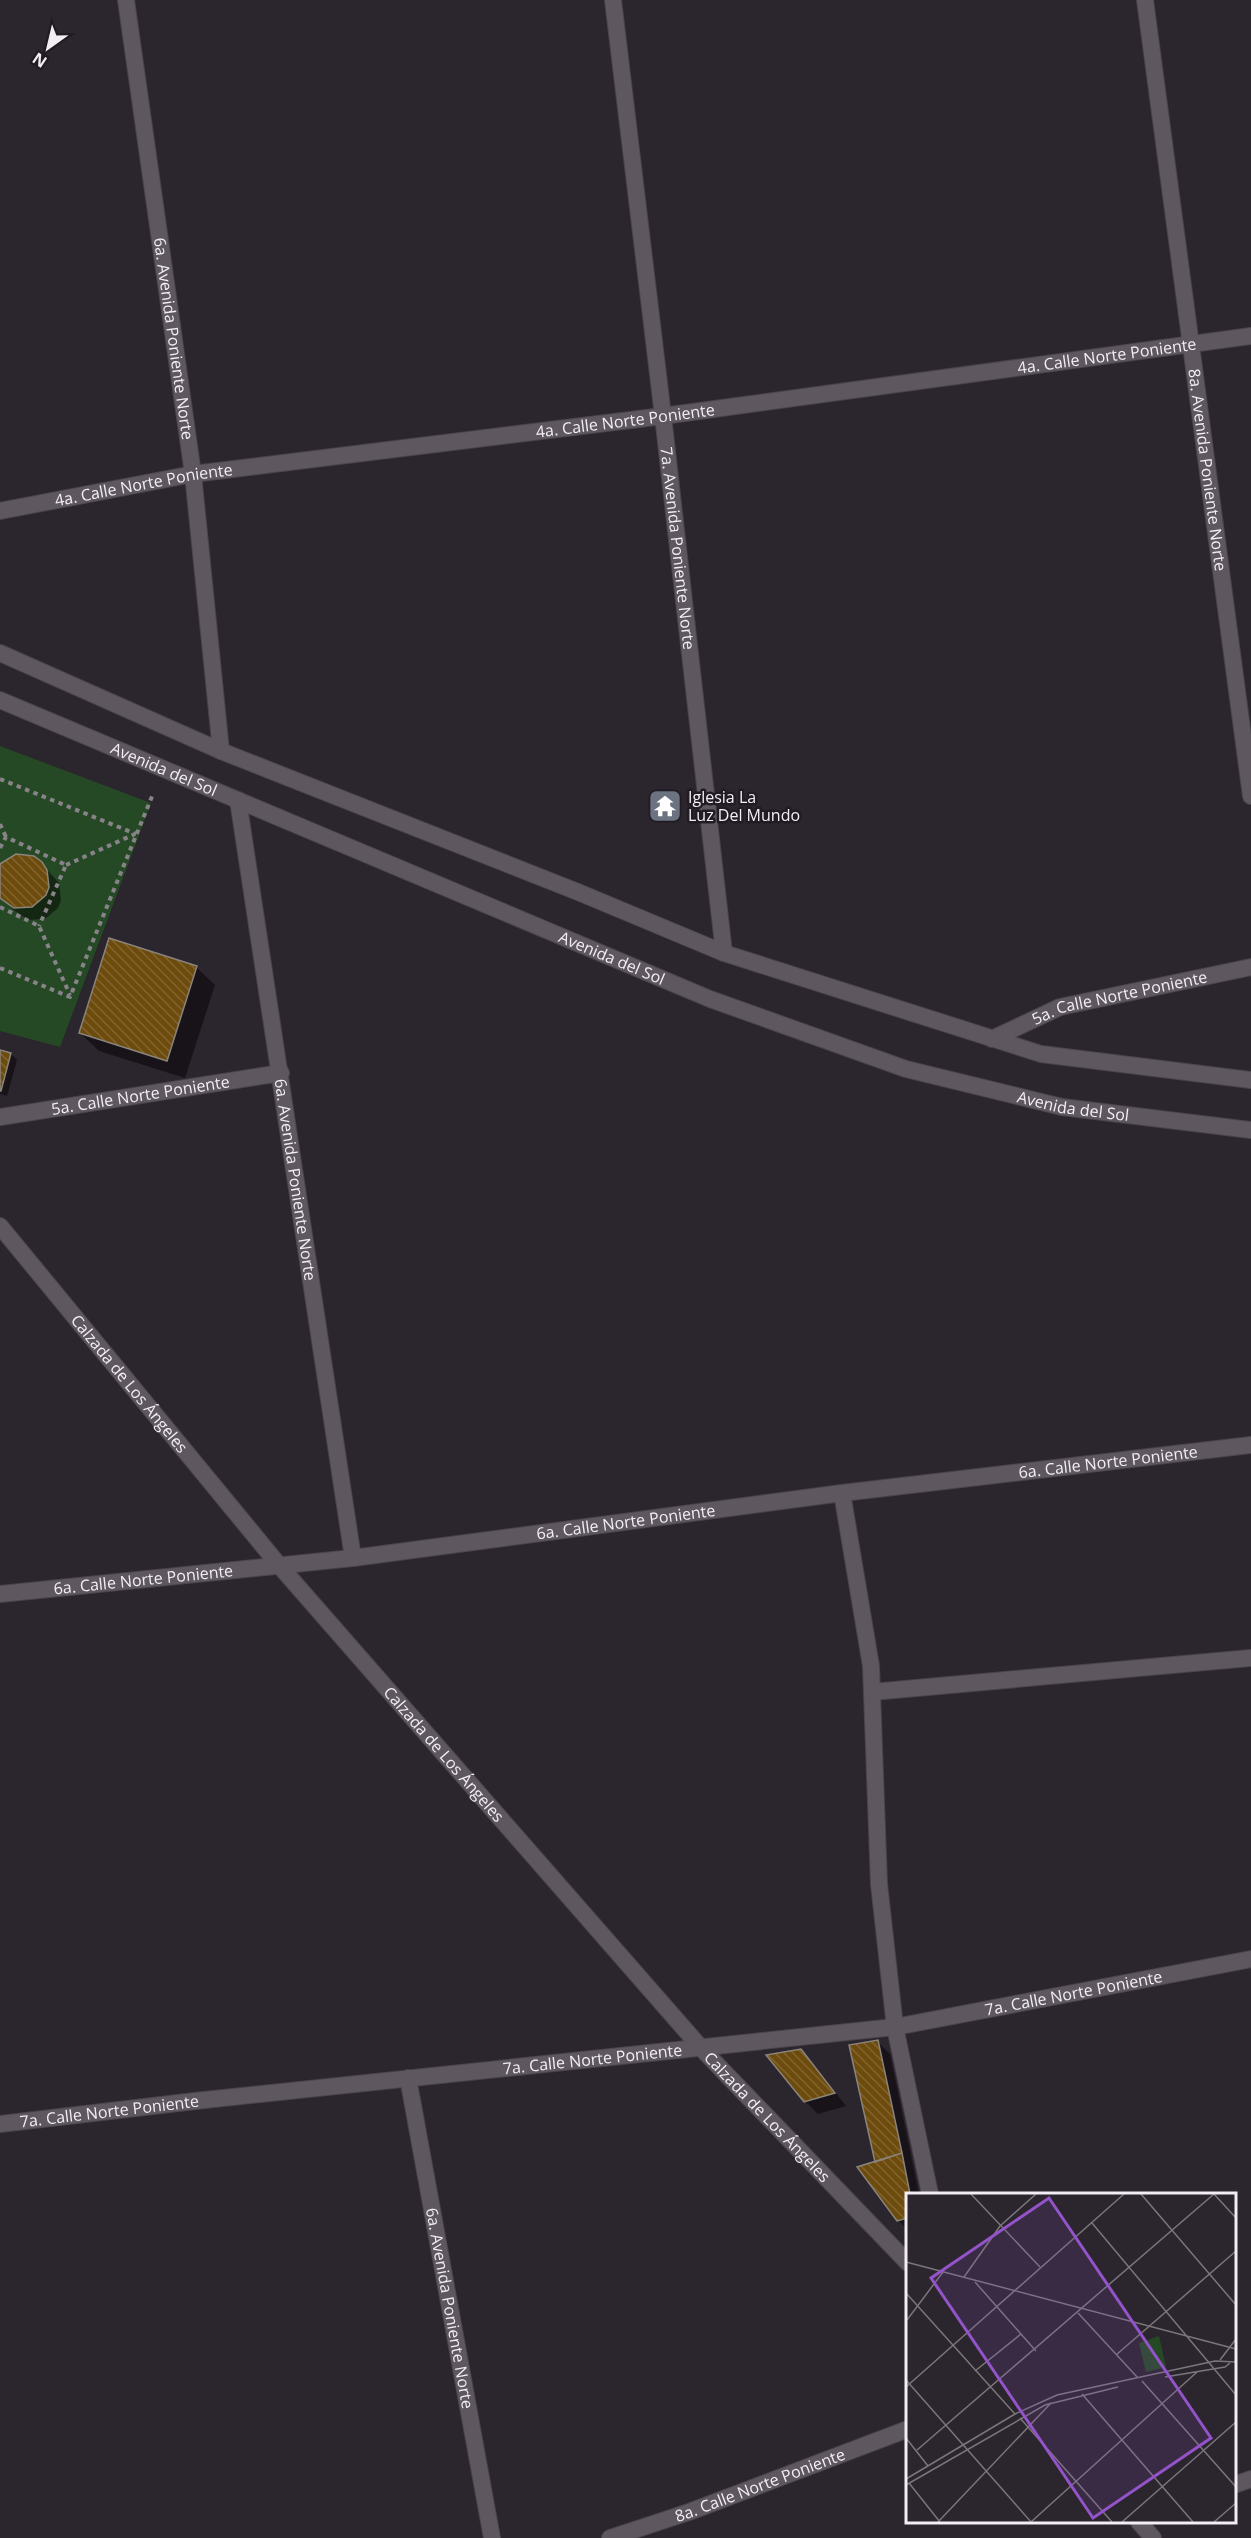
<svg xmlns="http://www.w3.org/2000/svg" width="1251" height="2538" viewBox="0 0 1251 2538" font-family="'Open Sans',sans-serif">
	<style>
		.green { fill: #264925 }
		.shadow { fill: #0007 }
		.building { fill: url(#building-back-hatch); stroke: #8a847b; stroke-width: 1.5 }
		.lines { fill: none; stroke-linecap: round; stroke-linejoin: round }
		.minor-casing { stroke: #49444a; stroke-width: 18 }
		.secondary-casing { stroke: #49444a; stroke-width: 18 }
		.path { stroke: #888389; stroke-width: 4; stroke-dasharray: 4.5 4.5; stroke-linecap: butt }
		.minor { stroke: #5e5760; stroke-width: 16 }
		.secondary { stroke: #5e5760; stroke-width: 16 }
		.labels { text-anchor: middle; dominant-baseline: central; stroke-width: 5; stroke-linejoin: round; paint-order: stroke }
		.street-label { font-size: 16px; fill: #f2eef3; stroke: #211c23 }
		.poi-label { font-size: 16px; fill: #f2eef3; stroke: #211c23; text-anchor: start }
		.inset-road { fill: none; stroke: #7b757c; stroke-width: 1.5 }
		.view { fill: #9353c9; fill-opacity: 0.15; stroke: #9353c9; stroke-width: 3 }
		.inset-edge { fill: none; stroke: #f2eef3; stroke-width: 3 }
	</style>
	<defs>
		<pattern id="building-back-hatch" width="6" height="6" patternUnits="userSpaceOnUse" patternTransform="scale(1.5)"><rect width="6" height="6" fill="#6c4b0c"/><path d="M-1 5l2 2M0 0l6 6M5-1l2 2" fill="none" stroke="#816530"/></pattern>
	</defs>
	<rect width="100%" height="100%" fill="#2b252d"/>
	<path class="green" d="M0,746L151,803L60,1047L0,1031Z"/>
	<path class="shadow" d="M25,855L41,863L59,883L61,900L58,908L45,919L28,920L14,910L0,895V868L8,859Z
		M196,967L215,985L185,1078L99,1051L80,1033Z
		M0,1052L11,1054L17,1060L7,1096L0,1094Z
		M878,2042L890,2054L919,2194H908V2230L898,2220L877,2163Z
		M800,2051L813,2064L846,2106L818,2114L805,2101Z"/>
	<path class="building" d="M16,854L34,856L42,862L47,870L49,887L46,895L32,907L14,908L0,898V864Z
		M109,938L197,966L167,1061L79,1033Z
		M0,1050L11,1053L1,1091H0Z
		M878,2040L902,2153L875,2162L849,2045Z
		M801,2049L835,2093L804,2102L766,2055Z
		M902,2153L910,2194H908V2218L897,2221L857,2167Z"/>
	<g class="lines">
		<defs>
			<g id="minor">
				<path id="s1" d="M126,0L193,474L221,751"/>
				<path id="s2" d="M613,0L663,416L724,953"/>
				<path id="s3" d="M1145,0L1251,796"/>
				<path id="s4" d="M0,511L193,474L663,416L1251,336"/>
				<path id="s5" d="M238,800L353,1558"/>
				<path id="s6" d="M992,1039L1060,1007L1251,967"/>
				<path id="s7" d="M0,1117L281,1073"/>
				<path id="s8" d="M0,1226L278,1564L702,2049L908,2263"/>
				<path d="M842,1493L871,1666L879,1884L895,2027L930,2194"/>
				<path id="s9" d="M0,1594L353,1558L842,1493L1251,1445"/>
				<path d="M872,1692L1251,1658"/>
				<path id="s10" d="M408,2078L492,2538"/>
				<path id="s11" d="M0,2124L195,2101L895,2027L1251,1959"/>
				<path d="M1234,2485L1251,2479"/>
				<path d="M1139,2522L1153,2538"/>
				<path id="s12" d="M610,2538L689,2512L908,2429"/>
			</g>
			<g id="secondary">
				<path d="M0,653L221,751L578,892L724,953L1041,1054L1251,1080"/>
				<path id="s13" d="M0,700L710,999L906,1069L1062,1107L1251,1130"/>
			</g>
		</defs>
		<use href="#minor" class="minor-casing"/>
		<use href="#secondary" class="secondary-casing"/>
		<path class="path" d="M0,779L136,834
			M0,824L6,837
			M0,848L6,837L66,865L39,926
			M66,865L135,834
			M0,907L39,926L70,995
			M0,968L70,997L153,794"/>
		<use href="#minor" class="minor"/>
		<use href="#secondary" class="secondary"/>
	</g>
	<defs>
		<symbol id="temple-square" viewBox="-11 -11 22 22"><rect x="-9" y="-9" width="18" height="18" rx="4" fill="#6b7280" stroke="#211c23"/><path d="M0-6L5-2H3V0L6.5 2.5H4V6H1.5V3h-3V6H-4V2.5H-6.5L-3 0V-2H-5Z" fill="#fff"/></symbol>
	</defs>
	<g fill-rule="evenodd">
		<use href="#temple-square" x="646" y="787" width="38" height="38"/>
	</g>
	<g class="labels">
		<g class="street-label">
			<text stroke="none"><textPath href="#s1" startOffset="342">6a. Avenida Poniente Norte</textPath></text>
			<text stroke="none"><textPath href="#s4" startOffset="1118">4a. Calle Norte Poniente</textPath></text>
			<text stroke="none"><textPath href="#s4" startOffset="632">4a. Calle Norte Poniente</textPath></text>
			<text stroke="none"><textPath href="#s3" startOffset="474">8a. Avenida Poniente Norte</textPath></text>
			<text stroke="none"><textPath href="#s4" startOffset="146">4a. Calle Norte Poniente</textPath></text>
			<text stroke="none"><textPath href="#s2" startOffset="552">7a. Avenida Poniente Norte</textPath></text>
			<text stroke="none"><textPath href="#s13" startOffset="178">Avenida del Sol</textPath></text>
			<text stroke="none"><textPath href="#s13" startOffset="664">Avenida del Sol</textPath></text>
			<text stroke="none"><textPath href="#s6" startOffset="135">5a. Calle Norte Poniente</textPath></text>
			<text stroke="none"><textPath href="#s7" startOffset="142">5a. Calle Norte Poniente</textPath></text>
			<text stroke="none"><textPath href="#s13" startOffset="1150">Avenida del Sol</textPath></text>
			<text stroke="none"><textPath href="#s5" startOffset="384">6a. Avenida Poniente Norte</textPath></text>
			<text stroke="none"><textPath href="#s8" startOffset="204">Calzada de Los Ángeles</textPath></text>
			<text stroke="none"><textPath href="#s9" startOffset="1116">6a. Calle Norte Poniente</textPath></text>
			<text stroke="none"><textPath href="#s9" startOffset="630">6a. Calle Norte Poniente</textPath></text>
			<text stroke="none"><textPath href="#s9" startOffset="144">6a. Calle Norte Poniente</textPath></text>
			<text stroke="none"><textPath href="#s8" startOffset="690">Calzada de Los Ángeles</textPath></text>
			<text stroke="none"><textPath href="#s11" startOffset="1082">7a. Calle Norte Poniente</textPath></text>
			<text stroke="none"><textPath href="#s11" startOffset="596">7a. Calle Norte Poniente</textPath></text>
			<text stroke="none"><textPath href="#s11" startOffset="110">7a. Calle Norte Poniente</textPath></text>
			<text stroke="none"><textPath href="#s8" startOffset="1176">Calzada de Los Ángeles</textPath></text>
			<text stroke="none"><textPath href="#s10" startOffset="234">6a. Avenida Poniente Norte</textPath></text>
			<text stroke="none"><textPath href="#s12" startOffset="159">8a. Calle Norte Poniente</textPath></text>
		</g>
		<g class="poi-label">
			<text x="688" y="797">Iglesia La<tspan x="688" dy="18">Luz Del Mundo</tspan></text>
		</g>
	</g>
	<g transform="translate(906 2193)">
		<rect width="330" height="330" fill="#2b252d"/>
		<path d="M253,143L260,174L240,179L233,150Z" fill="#264925"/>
		<path class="inset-road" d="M65,1L134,74M235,1L330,112M308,1L330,25M186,30L330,202M0,69L330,156M58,84L94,33L130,1M69,89L130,158M0,100L109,221M172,120L232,185M1,127L37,79M210,162L330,58M314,167L330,146M69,178L115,141M259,184L319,174L324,170M0,187L125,329L291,179M236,188L330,294M0,194L218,1M176,201L287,329M114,225L206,329M0,245L22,273M11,257L308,1M0,286L109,221L151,202L309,168L330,169M3,290L34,329M0,292L139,212L212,194M32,329L145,210M216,329L330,229M308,329L330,310"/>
		<path class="view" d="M143,5L305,245L187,325L25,85Z"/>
		<rect width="330" height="330" class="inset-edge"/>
	</g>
	<g transform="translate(48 48) rotate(214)" stroke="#211c23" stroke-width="4.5" paint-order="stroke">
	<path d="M0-4.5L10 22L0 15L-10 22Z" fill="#f2eef3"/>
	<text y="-9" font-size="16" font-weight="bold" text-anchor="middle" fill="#f2eef3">N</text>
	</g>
</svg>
